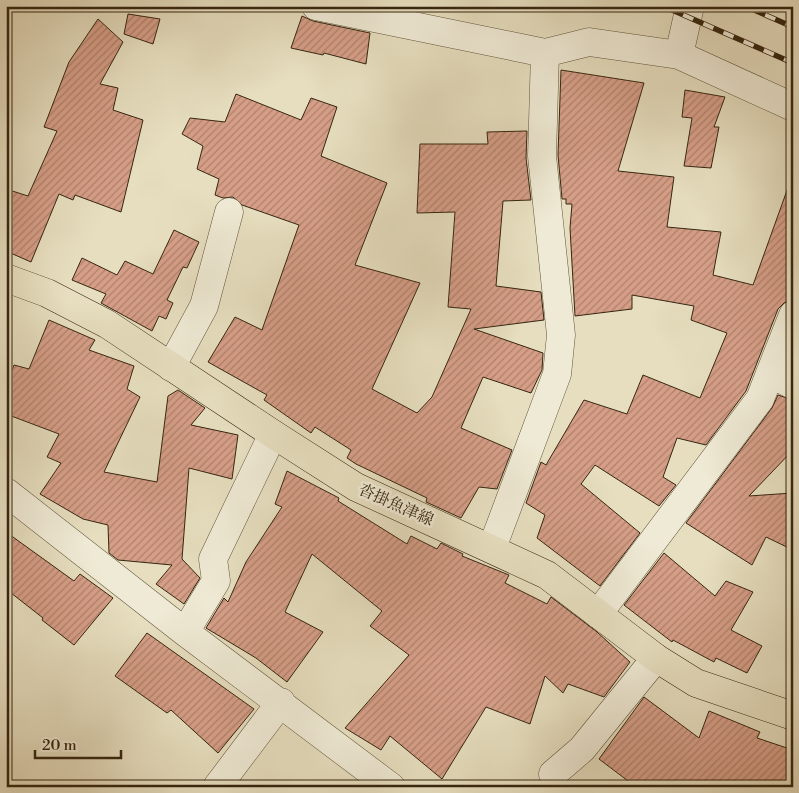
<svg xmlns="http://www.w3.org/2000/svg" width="799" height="793" viewBox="0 0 799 793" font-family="'Libre Bodoni','Noto Serif JP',serif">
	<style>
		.building { fill: url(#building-hatch); stroke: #362610 }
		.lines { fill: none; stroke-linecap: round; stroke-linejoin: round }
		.minor-casing { stroke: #62543c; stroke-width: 29 }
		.major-casing { stroke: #362610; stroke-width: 29 }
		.minor { stroke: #efead5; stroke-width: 28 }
		.major { stroke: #e6debf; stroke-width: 28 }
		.rail-casing { stroke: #362610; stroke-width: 5.5 }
		.rail { stroke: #efead5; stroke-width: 4; stroke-dasharray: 11; stroke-linecap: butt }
		.labels { text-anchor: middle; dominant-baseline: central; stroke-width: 5; stroke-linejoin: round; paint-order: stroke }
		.street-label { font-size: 16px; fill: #362610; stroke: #efead5 }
	</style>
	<defs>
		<pattern id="building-hatch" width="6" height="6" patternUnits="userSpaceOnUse" patternTransform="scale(1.25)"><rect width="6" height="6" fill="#d69e87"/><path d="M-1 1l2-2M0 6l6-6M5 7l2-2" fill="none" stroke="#ae816d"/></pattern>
	</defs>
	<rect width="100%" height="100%" fill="#e6debf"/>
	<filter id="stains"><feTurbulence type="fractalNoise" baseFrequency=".004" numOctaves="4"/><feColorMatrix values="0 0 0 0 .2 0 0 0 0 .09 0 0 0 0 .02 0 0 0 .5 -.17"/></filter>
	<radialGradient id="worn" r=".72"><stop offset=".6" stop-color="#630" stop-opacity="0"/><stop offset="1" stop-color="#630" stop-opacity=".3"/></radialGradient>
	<path class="building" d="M128,14L160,19L153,44L124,34Z
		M302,16L313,21L370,33L366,64L324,53L323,55L291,48Z
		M98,19L123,42L100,84L118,88L113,110L143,120L121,212L75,195L73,200L59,194L31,262L6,251V189L28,196L57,131L44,127L69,62Z
		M561,70L644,83L618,171L674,177L667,227L721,232L713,275L753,285L790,182L793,183V300L784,303L778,309L746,391L706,445L677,438L663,477L676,485L659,506L595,465L581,484L640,533L600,586L537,538L545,515L526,503L541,462L546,465L584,400L627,414L643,375L700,398L727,333L691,320L694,306L632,295V309L575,316L570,228L572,204H566V199H562L558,155Z
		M685,90L725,97L714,127H719L711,168L684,166L692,118L682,117Z
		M236,94L301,120L311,98L337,107L321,156L387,183L355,265L420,283L372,389L417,413L432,397L471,309L448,307L455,212L417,213L420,144H488L487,132L527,131L526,158L531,200L503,201L496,286L541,292L544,320L474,329L543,353L542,370L531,393L483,377L461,428L512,450L497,489L479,487L461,518L426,502L427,498L356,464L347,458L351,450L315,427L311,433L264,400L267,395L208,362L235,317L262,330L299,225L242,205L233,197L223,198L215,195L219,179L197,169L203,146L182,134L190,118L225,122Z
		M174,230L199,242L187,268L183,267L167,300L173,303L166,319L159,316L152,331L101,303L106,294L72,280L82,258L117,275L125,261L153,274Z
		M49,320L95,340L89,350L134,366L127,389L140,397L104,472L157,482L168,396L178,390L205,408L191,425L238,435L232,479L189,468L182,559L200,578L184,604L156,584L172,565L118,560L109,553L108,525L83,519L40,494L61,463L47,457L59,434L6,414V384L14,365L29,369Z
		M778,395L793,400V450L749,496L793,493V550L766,537L752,565L686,523L772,408Z
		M287,471L339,498L338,501L407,544L411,536L437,549L441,543L463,554L462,556L509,575L505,583L547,604L551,597L597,632L630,662L604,697L568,684L563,693L545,676L530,724L486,707L442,779L390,736L381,750L345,728L409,655L370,626L382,611L312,554L285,612L323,632L287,682L256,658L206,628L224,598L228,602L246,562L282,507L275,504Z
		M6,532L74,581L80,574L113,598L74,645L42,620L43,618L6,589Z
		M664,553L715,596L726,581L753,592L731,630L762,646L747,673L716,658L714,662L673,640L672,642L624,605Z
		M147,633L254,709L218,753L171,710L167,713L115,676Z
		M644,697L699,738L709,711L760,732L757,738L793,750V787H636L599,759Z"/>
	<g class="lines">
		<defs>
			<path id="minor" d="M316,6L545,53L589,42L679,55
				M690,6L679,55L793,107
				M171,367L204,306L229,212
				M770,373L793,385
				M6,492L185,632L391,787
				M492,548L557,374L561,335L542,156L545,53
				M598,614L760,399L793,315
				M185,632L216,581L213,559L273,434
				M553,774L582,749L656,658
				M217,787L281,702"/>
			<path id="major" d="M6,278L47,293L107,324L273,434L356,487L547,575L656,658L696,683L793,716"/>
		</defs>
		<use href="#minor" class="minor-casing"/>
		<use href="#major" class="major-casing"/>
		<use href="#minor" class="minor"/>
		<use href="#major" class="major"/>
		<defs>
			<path id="rail" d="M663,6L793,63
				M745,6L793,27"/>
		</defs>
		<use href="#rail" class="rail-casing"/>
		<use href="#rail" class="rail"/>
	</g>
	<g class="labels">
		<g class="street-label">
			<text transform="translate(396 505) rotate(24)">沓掛魚津線</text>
		</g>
	</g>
	<rect width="799" height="793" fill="none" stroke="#e6debf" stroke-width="25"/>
	<rect x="8" y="8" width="784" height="778" fill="none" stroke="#362610" stroke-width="2.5"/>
	<rect x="12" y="12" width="774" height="768" fill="none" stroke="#362610"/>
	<path d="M35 750v8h86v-8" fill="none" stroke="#362610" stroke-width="2.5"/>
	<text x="42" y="750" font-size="15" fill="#362610" stroke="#efead5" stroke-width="4" paint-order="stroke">20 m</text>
	<rect width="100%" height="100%" filter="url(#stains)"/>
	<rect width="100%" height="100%" fill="url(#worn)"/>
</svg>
